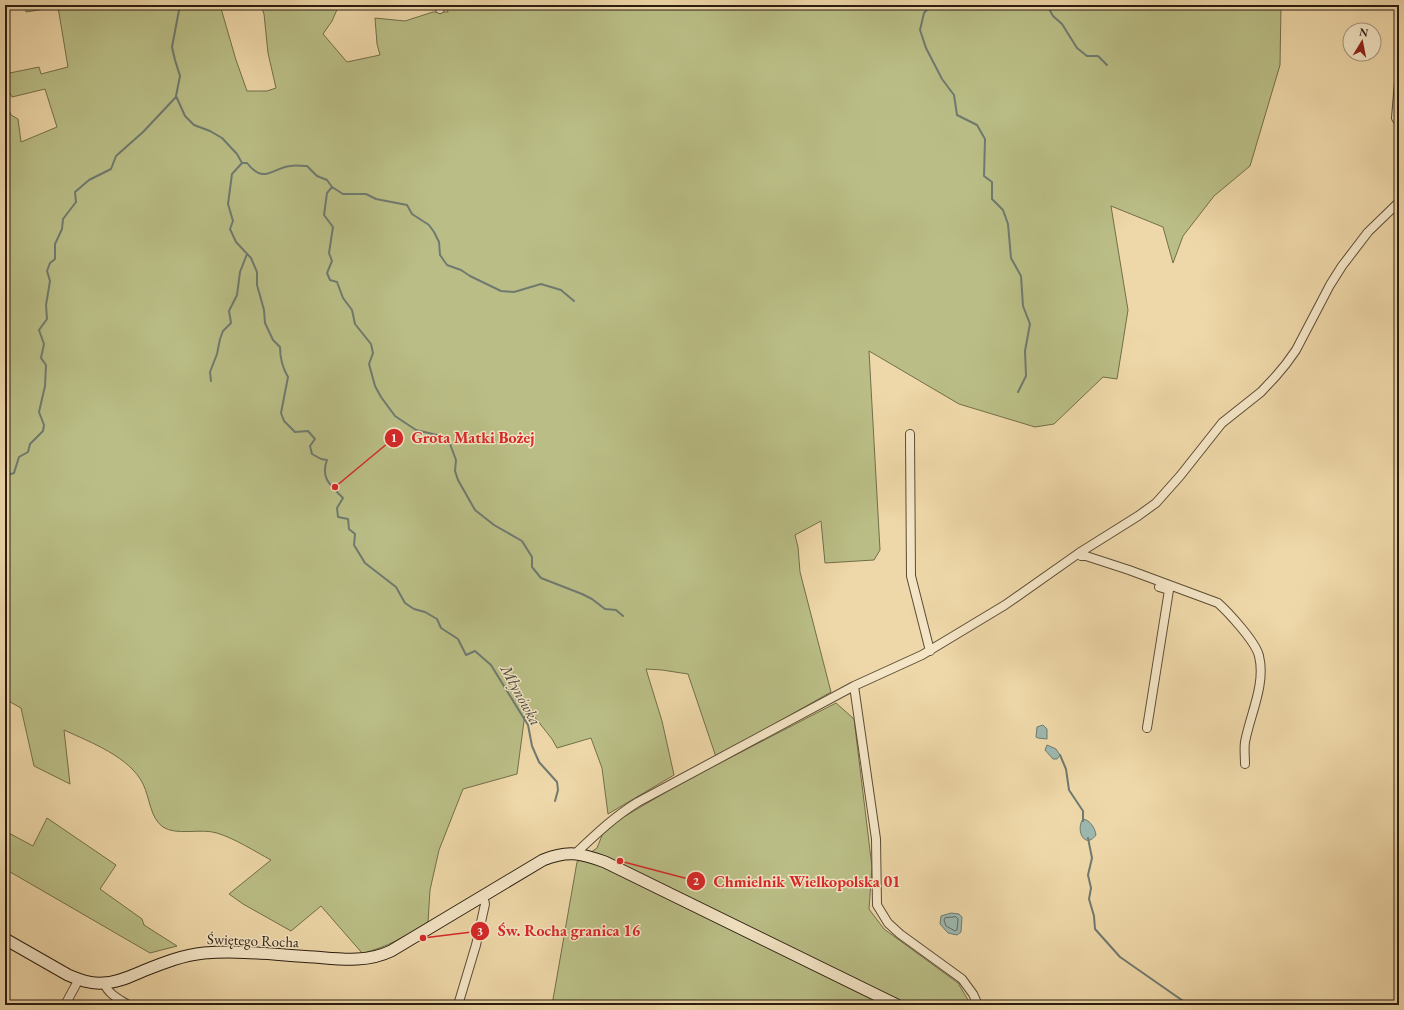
<svg xmlns="http://www.w3.org/2000/svg" width="1404" height="1010" viewBox="0 0 1404 1010" font-family="'EB Garamond',serif">
	<style>
		.green { fill: #babe86; stroke: #726e4a }
		.water { fill: #9cb8b0; stroke: #6f7a70 }
		.lines { fill: none; stroke-linecap: round; stroke-linejoin: round }
		.shore { stroke: #646a60; stroke-width: 1 }
		.stream { stroke: #6f7a70; stroke-width: 2 }
		.street-casing { stroke: #5c4c35; stroke-width: 10 }
		.secondary-casing { stroke: #2b1d0f; stroke-width: 13 }
		.street { stroke: #f4e5c6; stroke-width: 8 }
		.secondary { stroke: #f4e5c6; stroke-width: 11 }
		.labels { text-anchor: middle; dominant-baseline: central; stroke-width: 3; stroke-linejoin: round; paint-order: stroke }
		.street-label { font-size: 15px; fill: #2b1d0f; stroke: #f4e5c6 }
		.water-label { font-size: 16px; font-style: italic; fill: #4d4c3f; stroke: #f4e5c6 }
		.leader { fill: none; stroke: #d62828; stroke-width: 1.5 }
		.callout-dot { fill: #d62828; stroke: #f4e5c6; stroke-width: 1.5 }
		.mark-label { font-size: 12px; text-anchor: middle; font-weight: bold; fill: #fff }
		.callout-label { font-size: 16px; text-anchor: middle; font-weight: bold; fill: #d62828; stroke: #f4e5c6; stroke-width: 3; stroke-linejoin: round; paint-order: stroke }
	</style>
	<rect width="100%" height="100%" fill="#eed7a8"/>
	<filter id="stains"><feTurbulence type="fractalNoise" baseFrequency=".005" numOctaves="4"/><feColorMatrix values="0 0 0 0 .2 0 0 0 0 .09 0 0 0 0 .02 0 0 0 .5 -.17"/></filter>
	<radialGradient id="worn" r=".72"><stop offset=".6" stop-color="#630" stop-opacity="0"/><stop offset="1" stop-color="#630" stop-opacity=".3"/></radialGradient>
	<path class="green" d="M25,5H220L236,60L247,91H267L276,88L268,53L264,14L261,5H339L332,21L323,34L347,62L380,55L377,44L375,18L405,21L433,12H448L446,5H1281L1280,65L1250,166L1214,196L1183,236L1173,263L1163,227L1111,206L1128,310L1117,379L1103,377L1054,424L1035,427L959,404L869,351L880,550L874,560L825,563L821,521L795,535L798,547L800,572L831,692L716,757L688,674L662,670L646,669L662,721L674,775L608,814L602,768L591,738L557,748L552,739L526,706L517,774L463,789L439,850L430,890L428,922C407,935 387,948 362,953L321,906L291,931L243,904L229,894L271,860C254,851 236,839 217,833C201,828 176,836 163,827C150,818 150,798 143,784C130,757 90,742 64,730L70,784L34,766L21,708L5,699V100L11,115L18,119L21,142L57,127L45,89L12,97L5,83V74L39,67L41,74L68,67L58,7L26,12Z
		M836,703L854,719L872,867L869,909L884,929L958,983L971,1005H552L577,862L597,848L603,833L622,818L683,782Z
		M47,818L116,865L100,889L142,919L144,925L177,946L150,953L5,869V831L33,846Z"/>
	<path class="water" d="M1043,725L1047,729V739L1038,738L1036,737L1037,727Z
		M1047,745L1056,749L1060,755L1057,759H1053L1045,750Z
		M1083,819C1090,820 1095,828 1096,835C1085,850 1075,830 1083,819Z
		M951,913L959,914L962,917L961,932L957,935L948,933L940,924L941,916Z"/>
	<g class="lines">
		<path class="shore" d="M956,917L958,919L957,930L955,931L946,926L944,920L945,918Z"/>
		<path class="stream" d="M180,5L172,47L175,60L180,76L176,96L185,116L194,125L210,131L222,138L237,154L242,163L232,174L228,204L233,221L230,229L236,242L251,258L257,272V285L264,310L265,323L273,340L280,347C280,359 282,367 288,377L281,413L284,421L295,432L308,431L315,439L310,446L312,454L321,459L327,460C320,478 331,486 343,498L337,508L338,517L348,519L349,529L355,534L354,545L365,563L396,587L405,603L414,609L425,612L437,619L441,628L458,639L466,655L475,651L491,665L528,725L532,746L539,762L557,782L558,790L555,801
			M931,5L924,13L920,30L926,48L942,79L954,95L957,115L977,125L985,139L984,176L992,182V199L1003,210L1008,224L1011,258L1021,276L1023,306L1030,324L1025,351L1026,376L1018,392
			M1047,5L1053,16L1062,24L1077,48L1087,56H1098L1107,65
			M242,163H247C264,185 272,168 290,166C296,165 301,166 307,166L317,176L327,180L332,187L327,193L324,215L333,227L329,253L332,261L327,273L330,280L337,282L343,298L352,310L355,324L371,344L373,353L369,364L375,386L381,397L395,416L416,430L437,435L450,444L456,460L455,471L458,480L475,510L494,525L522,541L532,557V567L541,578L582,594L592,599L605,609L616,610L623,616
			M332,187L343,194H366L376,199L407,205L412,214L429,225L434,232L439,242L440,255L447,265L461,270L470,276L501,291L514,292L541,284L561,290L574,301
			M211,381L210,372L217,354L220,339L223,331L231,323L229,311L237,295L240,272L247,254
			M5,476L14,473L19,457L28,452L30,444L43,431L44,425L39,412L45,386L46,365L41,358L44,344L39,330L47,319L46,305L50,281L47,271L50,263L55,259V244L62,229L63,219L76,202L75,192L89,180L111,169L116,156L143,132L176,97
			M1060,755L1066,769L1069,790L1083,811V821
			M1088,838L1092,858L1088,875L1091,888L1089,899L1094,916L1095,929L1120,957L1186,1003L1187,1005"/>
		<defs>
			<path id="street" d="M440,5V9
				M1399,82L1396,118L1399,122
				M910,434L911,576L930,651
				M1081,556H1086L1129,570L1218,603C1228,612 1256,642 1259,656C1266,684 1250,715 1245,742C1244,749 1245,757 1245,764
				M854,686L876,839L877,905L888,923L900,934L962,979L973,994L978,1005
				M1147,728L1169,590L1159,587
				M576,853C596,834 615,816 638,802L854,686L922,655L1005,605L1079,553L1138,516L1156,503L1180,476L1222,423L1261,392L1276,376L1286,364L1296,350L1330,285L1342,266L1368,232L1399,202
				M104,983C108,994 119,999 128,1005
				M65,1005L79,979
				M458,1005L476,945L485,904L483,895"/>
			<path id="secondary" d="M5,939L68,975C80,980 90,984 103,983C117,983 131,976 143,971C163,963 183,955 204,953C241,950 278,955 314,957C340,959 366,963 391,951L543,860C568,850 580,853 605,862L897,1005"/>
		</defs>
		<use href="#street" class="street-casing"/>
		<use href="#secondary" class="secondary-casing"/>
		<use href="#street" class="street"/>
		<use href="#secondary" class="secondary"/>
	</g>
	<g class="labels">
		<g class="street-label">
			<text transform="translate(253 940) rotate(2)">Świętego Rocha</text>
		</g>
		<g class="water-label">
			<text transform="translate(521 695) rotate(61)">Młynówka</text>
		</g>
	</g>
	<path class="leader" d="M335 487L394 438M620 861L696 881M423 938L480 931"/>
	<g class="callout-dot">
		<circle cx="335" cy="487" r="4"/>
		<circle cx="620" cy="861" r="4"/>
		<circle cx="423" cy="938" r="4"/>
		<circle cx="394" cy="438" r="10"/>
		<circle cx="696" cy="881" r="10"/>
		<circle cx="480" cy="931" r="10"/>
	</g>
	<g class="mark-label">
		<text x="394" y="442">1</text>
		<text x="696" y="885">2</text>
		<text x="480" y="935">3</text>
	</g>
	<g class="callout-label">
		<text x="473" y="443">Grota Matki Bożej</text>
		<text x="807" y="887">Chmielnik Wielkopolska 01</text>
		<text x="569" y="936">Św. Rocha granica 16</text>
	</g>
	<rect width="1404" height="1010" fill="none" stroke="#eed7a8" stroke-width="20"/>
	<rect x="6" y="6" width="1392" height="998" fill="none" stroke="#2b1d0f" stroke-width="2"/>
	<rect x="10" y="10" width="1384" height="990" fill="none" stroke="#2b1d0f"/>
	<g transform="translate(1362 42) rotate(10)"><circle r="19" fill="#f4e5c6" stroke="#a4957d"/>
	<path d="M0-3L7 15L0 10L-7 15Z" fill="#8f2418"/>
	<text y="-6" font-size="11" font-weight="bold" text-anchor="middle" fill="#2b1d0f">N</text>
	</g>
	<rect width="100%" height="100%" filter="url(#stains)"/>
	<rect width="100%" height="100%" fill="url(#worn)"/>
</svg>
